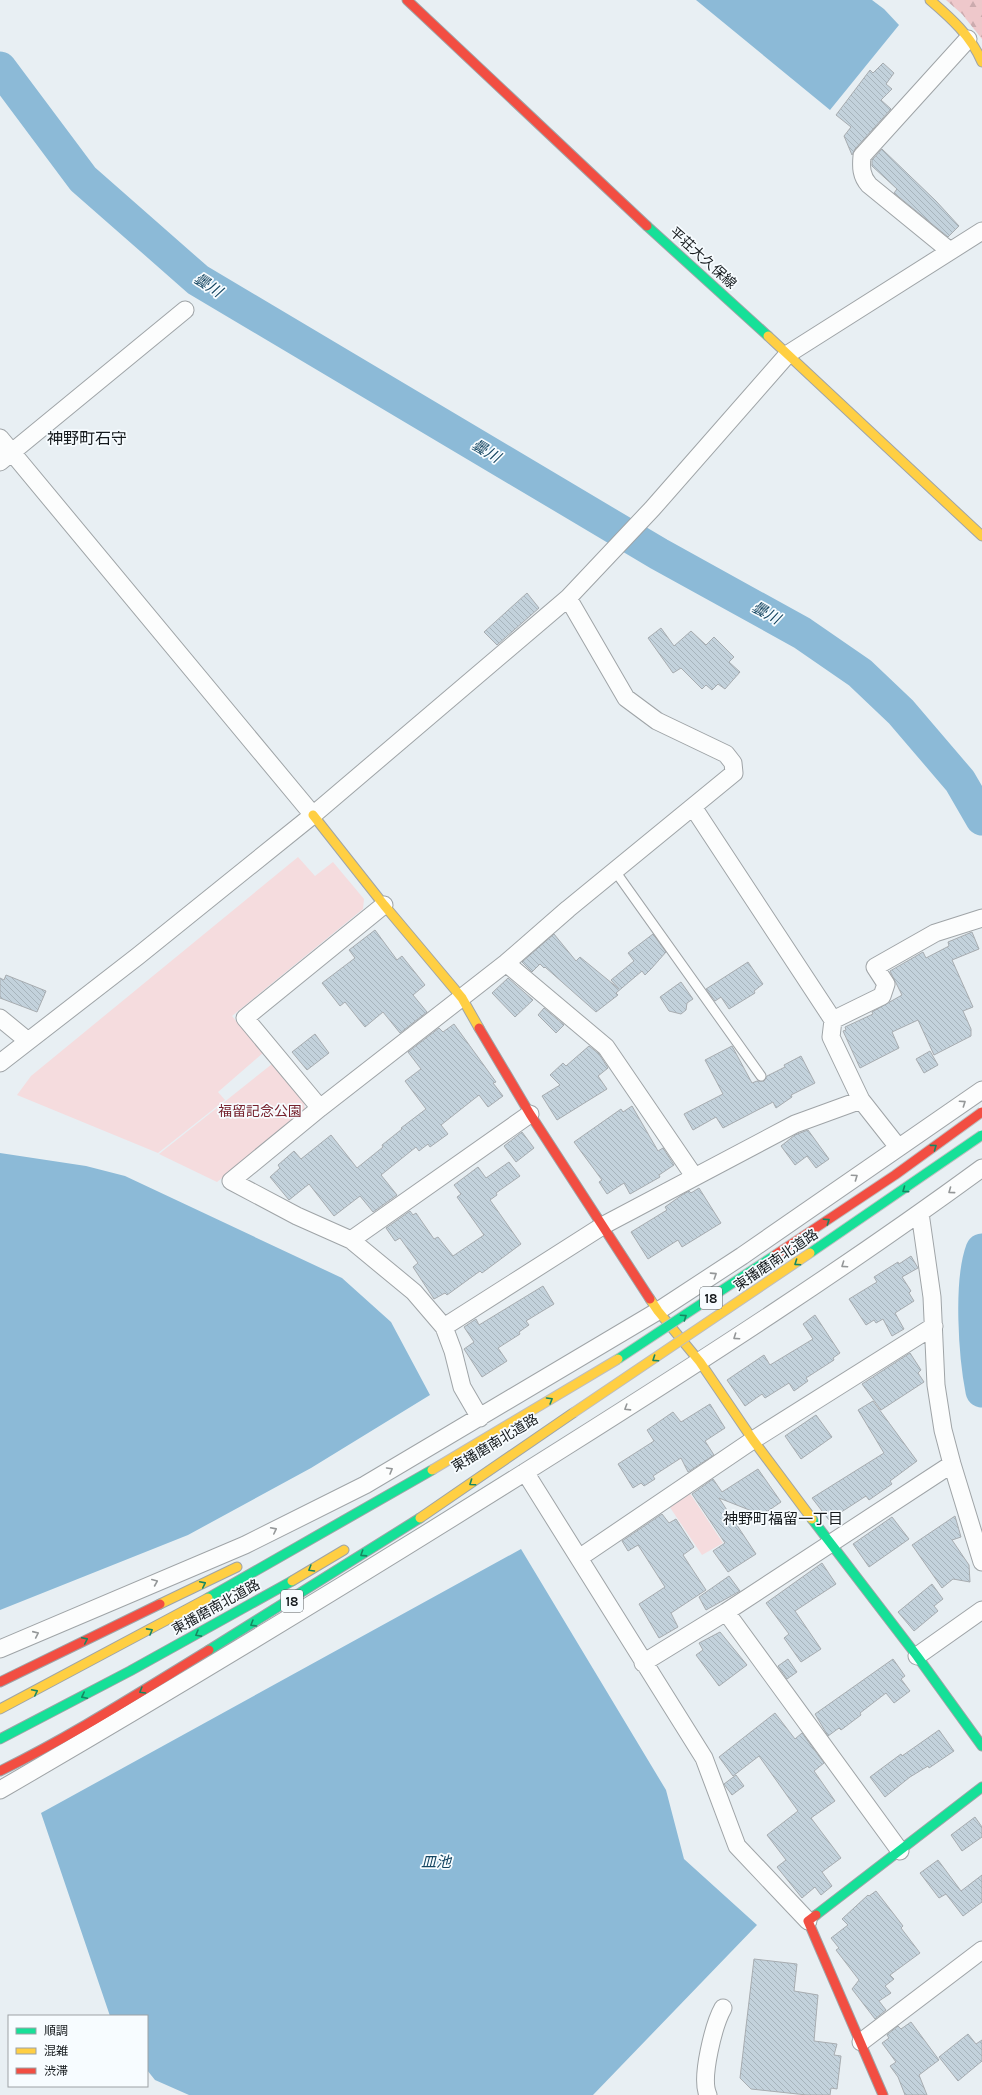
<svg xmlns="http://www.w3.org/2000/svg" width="982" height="2095" viewBox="0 0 982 2095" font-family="Karla,'Noto Sans JP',sans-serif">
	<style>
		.green { fill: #f5dcde }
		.forest { fill: url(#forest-firs) }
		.water { fill: #8cbad7 }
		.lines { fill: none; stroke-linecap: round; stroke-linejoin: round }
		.river { stroke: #8cbad7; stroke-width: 33 }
		.building { fill: url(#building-back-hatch); stroke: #a7acb0 }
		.lane-casing { stroke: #9fa4a7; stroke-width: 11 }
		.street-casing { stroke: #9fa4a7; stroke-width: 19 }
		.fast-casing { stroke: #9fa4a7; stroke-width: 11 }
		.slow-casing { stroke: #9fa4a7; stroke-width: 11 }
		.jam-casing { stroke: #9fa4a7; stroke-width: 11 }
		.lane { stroke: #fcfdfd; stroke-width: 9 }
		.street { stroke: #fcfdfd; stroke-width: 17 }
		.fast { stroke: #16e098; stroke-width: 9 }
		.slow { stroke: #ffcf43; stroke-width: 9 }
		.jam { stroke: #f24e42; stroke-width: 9 }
		.fast-bridge-casing { stroke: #bebdbf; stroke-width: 11; stroke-linecap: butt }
		.slow-bridge-casing { stroke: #bebdbf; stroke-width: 11; stroke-linecap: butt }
		.jam-bridge-casing { stroke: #bebdbf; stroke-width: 11; stroke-linecap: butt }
		.fast-bridge { stroke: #16e098; stroke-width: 9 }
		.slow-bridge { stroke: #ffcf43; stroke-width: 9 }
		.jam-bridge { stroke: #f24e42; stroke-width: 9 }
		.oneway { stroke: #949798 }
		.oneway2 { stroke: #168761 }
		.labels { text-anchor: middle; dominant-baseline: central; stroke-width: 3.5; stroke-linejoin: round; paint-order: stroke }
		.shield { fill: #f7fcff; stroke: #595e61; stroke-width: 1 }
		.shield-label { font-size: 13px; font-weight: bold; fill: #151a1d }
		.street-label { font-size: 14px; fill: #151a1d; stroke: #f7fcff }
		.park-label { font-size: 14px; fill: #76212d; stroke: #f7fcff }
		.water-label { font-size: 15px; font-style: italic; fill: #144561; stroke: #f7fcff }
		.neighbourhood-label { font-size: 15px; fill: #151a1d; stroke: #f7fcff }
		.quarter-label { font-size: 16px; fill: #151a1d; stroke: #f7fcff }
	</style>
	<defs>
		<pattern id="forest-firs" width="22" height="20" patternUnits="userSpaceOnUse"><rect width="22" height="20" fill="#eec8cb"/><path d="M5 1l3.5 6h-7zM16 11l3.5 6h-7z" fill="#cbabae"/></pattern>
		<pattern id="building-back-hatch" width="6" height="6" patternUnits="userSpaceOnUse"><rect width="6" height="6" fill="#c3d2dc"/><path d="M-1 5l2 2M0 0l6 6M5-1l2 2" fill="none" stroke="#a7b4bc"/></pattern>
	</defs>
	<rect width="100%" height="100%" fill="#e8eff3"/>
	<path class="green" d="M298,857L315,876L333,862L364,899L363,909L232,1016L263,1053L218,1092L225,1100L158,1153L17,1095L31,1076Z
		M272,1064L304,1101L305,1112L217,1182L159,1154Z
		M689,1492L723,1543L702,1555L669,1506Z"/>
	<path class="forest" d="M946,0H982V39L962,14Z"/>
	<path class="water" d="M696,0H872L884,9L899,25L830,110Z
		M0,1153L86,1166L125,1176L342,1278L391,1322L430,1395L311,1468L188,1535L0,1610Z
		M521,1549L666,1790L684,1859L757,1925L593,2095H189L155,2080L147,2070V2016H110L41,1813Z"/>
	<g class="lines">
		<path class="river" d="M0,68L83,179L198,280L659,554L802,633L860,673L901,712L960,781L982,819
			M982,1250C970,1282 975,1356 982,1391"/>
	</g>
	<path class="building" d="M883,63L894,73L886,84L892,89L881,100L891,109L855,149L852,155L844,136L851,127L836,115L870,70L873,73Z
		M882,149L936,201L959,226L948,237L894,193L897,189L872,166V160Z
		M527,593L539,608L497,645L484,632Z
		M661,628L674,646L691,631L706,645L714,637L734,657L729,662L740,672L725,689L718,684L712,690L706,685L702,689L681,668L673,673L648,638Z
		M375,930L397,960L402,956L425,985L413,995L427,1012L400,1033L383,1012L365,1027L345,1002L340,1006L322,983L355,958L349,950Z
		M972,932L979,949L952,960L973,1007L963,1011L971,1029V1036L934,1055L918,1020L892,1032L899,1048L860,1068L843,1031L846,1030L845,1027L873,1014L872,1012L902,995L890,971L923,952L926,958L949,946L948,942Z
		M554,934L576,961L580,957L619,989L611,980L634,961L628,953L653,934L666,952L651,969L645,975L642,971L616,993L618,995L596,1012L545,967L544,968L540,964L532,972L522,962Z
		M748,962L763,984L754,991L755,993L729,1009L721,997L715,1001L706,989Z
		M6,975L46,991L37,1012L0,998V978L4,980Z
		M508,978L533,1000L515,1017L492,993Z
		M681,982L693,999L687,1003L686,1010L681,1014L669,1011L660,997Z
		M544,1008L564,1025L556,1033L538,1015Z
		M454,1024L496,1082L493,1083L503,1096L488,1107L479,1095L441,1125L448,1134L430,1147L428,1144L419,1151L416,1147L381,1175L397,1195L373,1212L360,1196L334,1216L309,1184L289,1200L270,1177L280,1168L278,1165L294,1151L301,1159L331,1135L357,1168L383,1147L382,1145L402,1129L401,1128L426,1109L405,1081L421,1069L408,1052L439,1028L443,1032Z
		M315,1034L329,1053L307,1070L292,1052Z
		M589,1046L599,1054L608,1068L598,1076L607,1089L557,1120L542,1096L560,1085L550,1075L563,1063L566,1066Z
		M732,1046L752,1083L757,1081H764L767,1076L785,1067L784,1065L801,1056L815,1083L791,1095L792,1097L776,1108L773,1102L723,1128L716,1117L693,1130L684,1114L723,1094L705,1060Z
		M930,1051L938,1065L924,1073L916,1059Z
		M632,1106L658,1151L663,1148L674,1165L659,1175L660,1177L630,1194L624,1183L607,1194L599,1182L602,1180L574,1142L621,1109L623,1112Z
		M808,1130L829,1159L816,1168L807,1156L795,1165L781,1146L795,1135Z
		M522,1132L534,1148L516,1162L504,1146Z
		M509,1162L520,1176L496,1193L497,1195L490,1200L521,1244L482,1273L480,1271L447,1295L445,1293L434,1299L413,1267L418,1263L400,1238L395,1241L386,1228L410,1211L413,1215L416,1213L434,1239L438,1237L453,1256L484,1235L457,1197L461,1194L454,1185L478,1167L486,1178Z
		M699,1188L721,1223L682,1247L678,1240L648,1259L631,1232L667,1210L665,1207L682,1195L689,1191L691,1193Z
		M911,1256L918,1268L902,1277L911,1291L909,1293L914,1301L895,1313L904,1329L892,1336L883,1319L876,1323L874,1320L866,1325L849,1299L877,1282L874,1277L898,1262L899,1264Z
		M543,1286L554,1304L526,1321L529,1325L519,1332L520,1334L498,1348L507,1361L482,1377L464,1349L474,1342L464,1327L476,1319L479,1325Z
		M815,1315L840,1353L833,1358L834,1360L806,1378L808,1381L794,1391L789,1383L765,1398L762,1394L745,1406L727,1380L764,1355L770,1365L813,1339L803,1324Z
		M910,1353L921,1370L918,1373L924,1382L881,1410L862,1384Z
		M873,1401L917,1461L890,1481L892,1484L869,1500L866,1496L829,1520L812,1498L884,1453L858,1410Z
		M710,1404L725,1428L705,1441L714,1455L688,1472L681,1458L653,1476L655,1479L644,1486L641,1483L633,1488L618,1464L654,1441L647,1430L673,1412L681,1422Z
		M816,1415L832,1437L801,1459L785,1436Z
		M758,1469L781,1502L762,1515L719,1498L756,1554L728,1572L713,1551L725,1543L692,1494L713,1479L722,1492Z
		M662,1514L669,1523L676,1519L694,1547L683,1555L706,1590L671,1613L678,1627L659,1638L639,1604L665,1587L638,1545L628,1551L622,1541Z
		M955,1516L961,1537L952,1540L969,1565L970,1582L953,1579L942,1588L912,1545Z
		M892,1517L909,1539L869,1567L853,1544Z
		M822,1563L836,1584L795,1611L821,1649L801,1662L784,1638L789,1634L766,1603Z
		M729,1576L740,1591L706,1610L699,1597Z
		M932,1584L943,1599L934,1606L938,1611L914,1631L898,1612Z
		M720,1632L747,1665L719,1686L696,1655L703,1650L699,1643Z
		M788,1659L797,1672L787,1679L778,1666Z
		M893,1659L905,1676L901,1679L910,1691L894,1703L886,1693L860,1713L861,1715L841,1730L839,1728L828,1736L815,1714Z
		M775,1713L795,1739L802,1733L824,1763L814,1771L835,1801L811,1818L841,1858L822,1872L832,1886L821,1895L815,1887L802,1898L777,1867L786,1860L767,1835L798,1811L759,1756L733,1776L719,1757Z
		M939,1730L954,1751L929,1768L928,1766L910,1777L885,1797L870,1777L901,1754L902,1756Z
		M736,1775L744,1786L732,1795L724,1784Z
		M975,1817L982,1827V1837L962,1851L951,1835Z
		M938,1860L961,1891L982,1875V1902L963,1916L946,1894L939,1898L920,1873Z
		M876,1891L903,1926L901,1928L920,1953L890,1975L894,1979L885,1986L891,1993L879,2001L886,2010L875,2019L852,1989L859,1980L836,1950L839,1948L831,1938L848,1925L842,1919L868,1895L869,1896Z
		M754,1959L797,1964L794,1991L818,1995L814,2041L837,2044L834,2055L841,2056L837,2089L831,2088L830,2095H807L751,2089L740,2078Z
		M911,2022L939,2060L919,2075L927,2095H905L898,2077L890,2066L896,2062L882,2043L889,2038L887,2035L898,2026L901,2029Z
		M968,2034L976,2044L982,2040V2061L958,2081L939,2057Z"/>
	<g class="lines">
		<defs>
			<path id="lane" d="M615,871L761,1076"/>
			<path id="street" d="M950,251L869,185C861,176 861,167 862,156L968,39
				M0,438L313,815
				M0,462L185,310
				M693,807L833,1020L831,1037L861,1100L898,1147
				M506,963L606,1047L694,1176
				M0,1018L28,1041
				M833,1020L882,996L886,984L875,967L935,933L982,918
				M0,1063L138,956L313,815L568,598L652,509L788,354L982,231
				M320,1108L245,1018L384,905
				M920,1213L932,1297L936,1385L943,1430L952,1464L982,1562
				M351,1240L530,1114
				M444,1327L604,1225L795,1124L861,1100
				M480,1418L462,1387L453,1351L444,1327L414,1292L351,1240L297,1216L231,1181L320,1108L506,963L568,909L734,773L733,763L726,754L657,721L626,698L568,598
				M525,1472L704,1758L737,1846L808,1921
				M579,1558L753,1440L934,1326
				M726,1612L900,1851
				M0,1649L245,1545L365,1485L658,1311L742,1256L982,1090
				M917,1656L982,1610
				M643,1663L726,1612L952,1464
				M0,1790C191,1679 378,1565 565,1447C706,1358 847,1267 982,1168
				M861,2042L982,1950
				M708,2095C700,2078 714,2024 723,2008"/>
			<path id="fast" d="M647,226L768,336
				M812,1519L917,1656L982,1746
				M208,1598L432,1470
				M209,1650L420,1518
				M0,1739L130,1671L292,1581
				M816,1915L982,1787"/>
			<path id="slow" d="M930,0C951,18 971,36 982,62
				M768,336L982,536
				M313,815L384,905L462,998L479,1028
				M650,1299L658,1311L700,1362L753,1440L812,1519
				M420,1518L573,1413
				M292,1581L344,1550
				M160,1604L237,1567
				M0,1709L208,1598"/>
			<path id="jam" d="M407,0L647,226
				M479,1028L530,1114L650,1299
				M0,1682L160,1604
				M0,1771C72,1736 140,1692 209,1650
				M816,1915L808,1921L883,2095"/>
		</defs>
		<use href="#lane" class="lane-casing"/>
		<use href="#street" class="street-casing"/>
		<use href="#fast" class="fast-casing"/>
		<use href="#slow" class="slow-casing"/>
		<use href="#jam" class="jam-casing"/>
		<use href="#lane" class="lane"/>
		<use href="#street" class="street"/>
		<use href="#fast" class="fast"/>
		<use href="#slow" class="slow"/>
		<use href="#jam" class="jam"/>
		<defs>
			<path id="fast-bridge" d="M810,1253L982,1135
				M618,1359L775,1255"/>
			<path id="slow-bridge" d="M573,1413L810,1253
				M432,1470L618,1359"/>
			<path id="jam-bridge" d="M775,1255L895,1175L982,1112"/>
		</defs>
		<use href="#fast-bridge" class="fast-bridge-casing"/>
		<use href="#slow-bridge" class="slow-bridge-casing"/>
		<use href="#jam-bridge" class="jam-bridge-casing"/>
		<use href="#fast-bridge" class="fast-bridge"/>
		<use href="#slow-bridge" class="slow-bridge"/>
		<use href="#jam-bridge" class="jam-bridge"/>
	</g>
	<defs><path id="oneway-chevron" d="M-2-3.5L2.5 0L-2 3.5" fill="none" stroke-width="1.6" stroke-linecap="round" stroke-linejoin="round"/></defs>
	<g class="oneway">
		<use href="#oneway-chevron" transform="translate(963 1103) rotate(-34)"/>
		<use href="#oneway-chevron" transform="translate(855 1177) rotate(-35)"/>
		<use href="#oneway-chevron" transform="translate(951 1191) rotate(144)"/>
		<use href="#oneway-chevron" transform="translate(844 1265) rotate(146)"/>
		<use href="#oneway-chevron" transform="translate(714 1275) rotate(-33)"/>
		<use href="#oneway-chevron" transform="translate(736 1337) rotate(146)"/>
		<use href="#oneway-chevron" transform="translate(627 1408) rotate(148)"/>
		<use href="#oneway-chevron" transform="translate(390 1470) rotate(-30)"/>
		<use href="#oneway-chevron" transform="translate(274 1530) rotate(-27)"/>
		<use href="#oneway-chevron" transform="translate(155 1582) rotate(-23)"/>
		<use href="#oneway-chevron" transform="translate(36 1634) rotate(-24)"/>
	</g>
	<g class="oneway2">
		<use href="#oneway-chevron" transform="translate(934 1147) rotate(-36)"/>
		<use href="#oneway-chevron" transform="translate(905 1190) rotate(144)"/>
		<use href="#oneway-chevron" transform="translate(827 1221) rotate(-34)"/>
		<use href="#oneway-chevron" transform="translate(797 1263) rotate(146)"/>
		<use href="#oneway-chevron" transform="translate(684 1317) rotate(-34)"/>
		<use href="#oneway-chevron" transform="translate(655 1359) rotate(146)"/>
		<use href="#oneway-chevron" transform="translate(550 1400) rotate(-31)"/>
		<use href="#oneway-chevron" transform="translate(472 1483) rotate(145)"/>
		<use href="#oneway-chevron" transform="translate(363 1554) rotate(147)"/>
		<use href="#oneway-chevron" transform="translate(311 1569) rotate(149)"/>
		<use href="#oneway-chevron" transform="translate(203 1584) rotate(-26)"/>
		<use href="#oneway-chevron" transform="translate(253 1624) rotate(149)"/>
		<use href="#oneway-chevron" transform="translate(150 1631) rotate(-29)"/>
		<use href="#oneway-chevron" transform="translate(198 1634) rotate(151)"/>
		<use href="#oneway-chevron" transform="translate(85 1640) rotate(-26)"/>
		<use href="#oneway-chevron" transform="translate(142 1691) rotate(149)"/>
		<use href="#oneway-chevron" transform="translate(35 1692) rotate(-27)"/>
		<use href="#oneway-chevron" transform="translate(84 1696) rotate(153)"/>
	</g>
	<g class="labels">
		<g class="shield">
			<rect x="700" y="1287" width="22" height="22" rx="3"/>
			<rect x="281" y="1590" width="22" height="22" rx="3"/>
		</g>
		<g class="shield-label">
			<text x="711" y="1298">18</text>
			<text x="292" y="1601">18</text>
		</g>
		<g class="street-label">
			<text transform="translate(703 258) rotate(42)">平荘大久保線</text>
			<text transform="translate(776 1260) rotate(-34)">東播磨南北道路</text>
			<text transform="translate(495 1443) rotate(-31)">東播磨南北道路</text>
			<text transform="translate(216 1607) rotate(-29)">東播磨南北道路</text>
		</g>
		<g class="park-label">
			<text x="260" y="1111">福留記念公園</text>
		</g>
		<g class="water-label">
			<text transform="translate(208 285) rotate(33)">曇川</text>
			<text transform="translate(486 451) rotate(31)">曇川</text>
			<text transform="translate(766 613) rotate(29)">曇川</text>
			<text x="436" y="1862">皿池</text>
		</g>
		<g class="neighbourhood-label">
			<text x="783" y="1519">神野町福留一丁目</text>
		</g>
		<g class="quarter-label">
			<text x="87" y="438">神野町石守</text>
		</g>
	</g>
	<rect x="8" y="2015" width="140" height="72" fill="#f7fcff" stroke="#9da2a5"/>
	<rect x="16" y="2028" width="20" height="6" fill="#16e098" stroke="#9da2a5"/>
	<text x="44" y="2035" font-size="12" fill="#151a1d">順調</text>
	<rect x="16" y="2048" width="20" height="6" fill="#ffcf43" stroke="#9da2a5"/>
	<text x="44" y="2055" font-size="12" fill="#151a1d">混雑</text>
	<rect x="16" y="2068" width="20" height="6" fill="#f24e42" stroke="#9da2a5"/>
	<text x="44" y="2075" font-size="12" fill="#151a1d">渋滞</text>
</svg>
